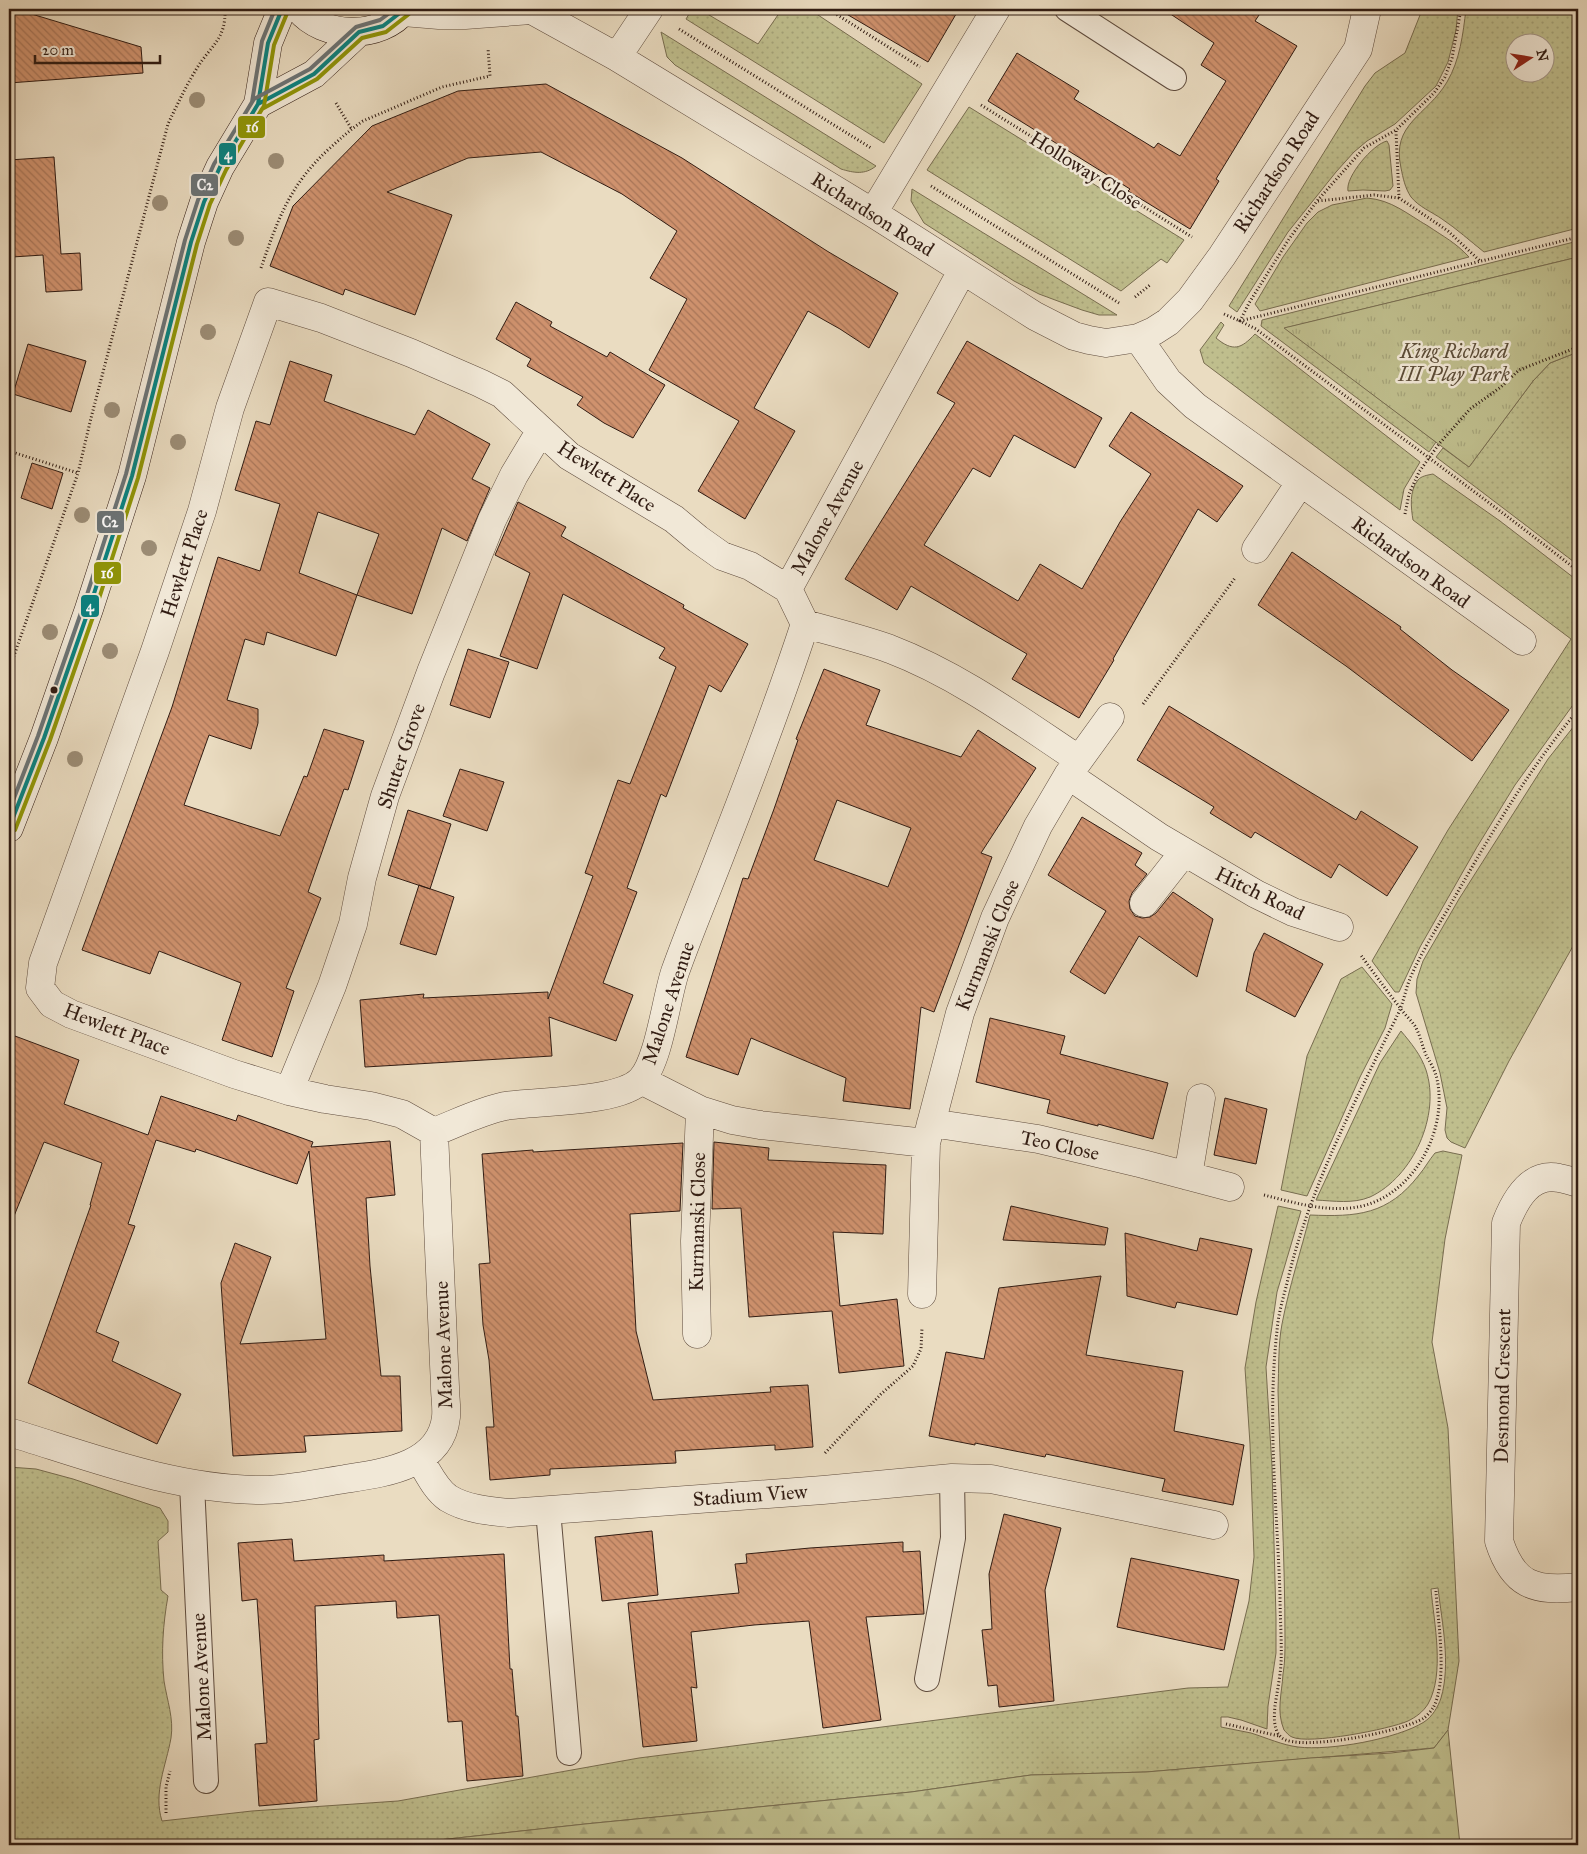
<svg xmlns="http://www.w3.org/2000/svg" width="1587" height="1854" viewBox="0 0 1587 1854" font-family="'IM FELL Great Primer',serif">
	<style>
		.grass { fill: url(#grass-dots); stroke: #786d50; fill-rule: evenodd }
		.forest { fill: url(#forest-firs); stroke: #786d50 }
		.park { fill: url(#park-tufts); stroke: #786d50 }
		.building { fill: url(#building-back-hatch); stroke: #311c13; fill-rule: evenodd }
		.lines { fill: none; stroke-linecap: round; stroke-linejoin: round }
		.lane-casing { stroke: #5f4c3e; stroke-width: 26 }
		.street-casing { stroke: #5f4c3e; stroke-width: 29 }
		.secondary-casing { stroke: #311c13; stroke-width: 29 }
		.path { stroke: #311c13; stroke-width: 3; stroke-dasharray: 1 2.5; stroke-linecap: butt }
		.lane { stroke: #f1e8d7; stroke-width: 24 }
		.street { stroke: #f1e8d7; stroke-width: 28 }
		.secondary { stroke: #f1e8d7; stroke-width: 28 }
		.bus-1-casing { stroke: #f1e8d7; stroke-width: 8 }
		.bus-2-casing { stroke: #f1e8d7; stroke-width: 8 }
		.bus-3-casing { stroke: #f1e8d7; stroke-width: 8 }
		.bus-1 { stroke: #0a8381; stroke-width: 4 }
		.bus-2 { stroke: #909508; stroke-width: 4 }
		.bus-3 { stroke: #6c7476; stroke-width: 4 }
		.tree { fill: #9c8d76 }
		.bus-dot { fill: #311c13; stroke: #f1e8d7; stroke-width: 2 }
		.labels { text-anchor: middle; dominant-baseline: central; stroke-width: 5; stroke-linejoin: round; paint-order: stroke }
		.street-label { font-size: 20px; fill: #311c13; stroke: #f1e8d7 }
		.park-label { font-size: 20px; font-style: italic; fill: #5c4d38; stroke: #f1e8d7 }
		.line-badge { stroke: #f1e8d7; stroke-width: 2 }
		.badge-label { font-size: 14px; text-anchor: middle; font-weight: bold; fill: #fff }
	</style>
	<defs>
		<pattern id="grass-dots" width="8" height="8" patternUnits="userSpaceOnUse" patternTransform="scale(1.25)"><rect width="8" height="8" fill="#bfbe8d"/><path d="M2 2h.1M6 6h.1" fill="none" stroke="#a5a379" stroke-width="1.8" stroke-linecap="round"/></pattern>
		<pattern id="forest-firs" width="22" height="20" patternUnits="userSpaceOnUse" patternTransform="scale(1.25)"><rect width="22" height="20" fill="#bfbe8d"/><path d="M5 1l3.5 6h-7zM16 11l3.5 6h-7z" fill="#a5a379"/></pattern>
		<pattern id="park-tufts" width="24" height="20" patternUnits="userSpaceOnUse" patternTransform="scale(1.25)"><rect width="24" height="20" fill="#bfbe8d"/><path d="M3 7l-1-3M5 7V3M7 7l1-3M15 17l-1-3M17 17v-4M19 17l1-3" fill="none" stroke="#a5a379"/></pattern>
		<pattern id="building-back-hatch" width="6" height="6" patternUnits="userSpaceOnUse" patternTransform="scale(1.25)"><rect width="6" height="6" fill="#cf926e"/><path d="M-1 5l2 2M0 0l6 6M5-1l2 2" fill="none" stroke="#a97659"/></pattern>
	</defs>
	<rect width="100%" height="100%" fill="#eadcc1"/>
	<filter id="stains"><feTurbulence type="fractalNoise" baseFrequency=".004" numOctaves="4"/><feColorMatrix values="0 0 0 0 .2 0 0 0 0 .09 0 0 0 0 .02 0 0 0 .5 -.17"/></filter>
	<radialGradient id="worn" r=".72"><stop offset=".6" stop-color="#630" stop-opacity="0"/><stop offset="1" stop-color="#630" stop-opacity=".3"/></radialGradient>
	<path class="grass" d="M692,9H699L758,44L782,9H809L922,84L884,143L686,19Z
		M1421,9H1458L1456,30L1448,62L1436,86L1395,124L1367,141L1354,152L1336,172L1288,232L1237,312L1229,306L1365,86L1375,73L1405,53L1422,10Z
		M1466,9H1578V228L1484,252C1470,241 1457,229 1442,219C1432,212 1419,207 1411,197C1405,188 1403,178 1401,168C1391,123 1427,116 1447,82C1460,60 1463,34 1466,9ZM1514,42H1544V72H1514Z
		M661,32L876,166C865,175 854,173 841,169L675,65L667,57Z
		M969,107L1184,240L1167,263L1161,259L1121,291L927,170Z
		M1387,141L1389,145L1393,186L1390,190L1385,191L1363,190L1348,191C1345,177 1373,144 1387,141Z
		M912,189L1117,315H1099L1082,310L1039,294L1014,281L924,223L911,201Z
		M1367,198C1392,200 1407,214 1428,226C1444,237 1455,242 1469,257L1260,311L1255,304L1283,257L1307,223L1318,212L1332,205Z
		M1578,241V257L1285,328L1436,442L1429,452L1261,326L1262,320Z
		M1221,322L1224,325L1216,338C1233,352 1241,349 1255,334L1420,462L1404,489L1400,510L1204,363L1200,350Z
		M1578,352V565L1436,457L1443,448L1469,467L1533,381L1550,363Z
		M1433,474L1500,521L1578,581V698L1515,785L1477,847L1420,947L1399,992H1395L1372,961L1448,830L1571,639L1413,520C1411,508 1409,491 1418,480C1421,476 1428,475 1433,474Z
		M1578,721V937L1509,1061L1465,1148L1451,1142L1447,1138L1445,1130L1447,1108L1440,1073L1416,993L1417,979L1423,961L1459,899L1548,759Z
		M1362,967L1392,1004L1385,1028L1360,1077L1307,1196L1281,1190L1307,1056L1341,979Z
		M1401,1031C1411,1043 1421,1055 1426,1070C1441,1115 1413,1177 1370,1197C1353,1204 1334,1201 1316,1200L1380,1063Z
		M1443,1151L1462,1155L1445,1239L1432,1342L1448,1428L1459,1661L1448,1730L1434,1748L1146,1772L1031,1775L911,1792L585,1824L393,1845H9V1467L36,1469L73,1479L160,1508L168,1521V1532L158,1541L161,1590L168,1596C163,1624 161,1652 164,1681C167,1700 174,1719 171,1738C166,1766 153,1793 162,1821L252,1811L398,1801L639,1758L1188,1688L1228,1687L1249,1601L1254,1557L1250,1444L1245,1368L1256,1302L1278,1206L1301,1211L1277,1292L1266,1367L1272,1467L1276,1618V1653L1268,1706L1267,1729L1241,1720L1228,1717H1221V1727C1231,1729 1241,1731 1251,1733C1267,1738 1282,1745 1298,1747C1330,1751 1397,1739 1424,1722C1432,1717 1438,1707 1441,1698C1451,1664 1442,1623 1438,1588L1431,1589C1434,1623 1445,1674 1428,1704C1423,1712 1416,1717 1408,1721C1390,1729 1309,1745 1292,1737C1289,1736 1286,1732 1284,1730C1276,1711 1282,1693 1283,1674C1285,1663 1285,1651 1285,1640C1285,1556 1280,1473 1278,1390C1279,1368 1278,1345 1282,1324C1289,1287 1301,1251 1310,1215C1357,1217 1388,1215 1419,1175C1425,1168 1429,1160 1435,1153Z"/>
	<path class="forest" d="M1448,1730L1460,1845H393L585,1824L911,1792L1031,1775L1146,1772L1310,1758L1391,1753L1434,1748Z"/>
	<path class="park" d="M1578,257V352L1550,363L1533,381L1469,467L1284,328Z"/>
	<path class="building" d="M9,9H15L141,47L143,73L9,83Z
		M838,9H959L928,62Z
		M1163,9H1263L1255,21L1297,46L1216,179L1219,181L1190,229L1128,191L1130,189L988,101L1017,53L1079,91L1074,99L1154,148L1158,143L1180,156L1226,81L1201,65L1214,43Z
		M546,84L682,158L827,251L898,293L869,348L840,329L808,311L754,408L795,431L745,519L698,491L739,421L649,370L687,299L650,278L677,231L622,194L541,152L468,158L387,192L452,215L415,315L345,289L343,295L270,266L293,206L372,126L458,91Z
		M54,157L61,254L80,253L82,290L46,292L43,255L12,257L10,226H9V160Z
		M516,302L552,322L550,326L607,357L610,352L665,385L633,438L604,423L577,405L583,397L527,366L531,359L496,339Z
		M967,341L1102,418L1075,468L1014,435L990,477L973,468L924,545L1018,601L1040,564L1082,589L1120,522L1151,474L1109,446L1131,412L1243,486L1217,522L1198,509L1113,659L1114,660L1079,718L1012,679L1027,654L911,586L897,610L845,579L955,403L937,393Z
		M28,344L86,361L71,412L13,394Z
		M290,361L332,375L324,401L415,435L428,410L490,444L472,479L490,488L467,541L442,528L412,614L357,595L336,656L267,632L264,645L245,639L227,700L258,709V723L251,749L209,735L184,805L280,836L304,776L307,777L324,729L364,741L348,790L344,789L308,892L321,898L286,988L294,991L272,1057L222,1040L241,983L159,951L150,974L82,950L172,707L218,557L260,571L280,504L235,490L256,421L270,425ZM318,512L379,534L357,595L299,573Z
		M32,463L63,473L52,509L21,498Z
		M518,502L566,527L561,536L684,605L683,608L748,644L721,692L709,685L666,797L661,794L627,888L637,892L603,983L633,995L616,1041L549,1017L552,1056L365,1067L360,1000L424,994L423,998L548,992V999L593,876L585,873L618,780L630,784L676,667L659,658L665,648L563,594L537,669L500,656L530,573L495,555Z
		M1292,552L1401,627L1400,629L1452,670L1509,710L1472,761L1346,666L1258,605Z
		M468,649L509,662L490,718L450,705Z
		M824,669L880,690L866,725L961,757L978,730L1036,768L981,853L992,857L934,1012L921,1007L910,1109L843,1101L846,1078L751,1038L738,1075L686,1057L743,878L748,879L774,809L798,740L796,739ZM837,800L911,828L888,887L814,860Z
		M1169,706L1356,820L1361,811L1418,847L1387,896L1339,864L1331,878L1255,832L1251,838L1210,813L1214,807L1137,760Z
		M460,769L504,782L487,831L443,816Z
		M408,810L451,824L430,889L388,875Z
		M1082,817L1142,853L1135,865L1147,874L1132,893L1129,901L1130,909L1135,916L1142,918L1150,917L1156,913L1173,892L1213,919L1197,977L1139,936L1105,994L1070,972L1106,911L1048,875Z
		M419,885L454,897L436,955L400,944Z
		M1264,933L1323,964L1295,1017L1246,991L1254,953Z
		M990,1018L1065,1036L1060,1054L1168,1083L1153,1139L1098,1124V1126L1047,1113L1050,1100L976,1082Z
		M15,1036L79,1060L64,1104L148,1135L161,1096L236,1121L238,1115L313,1142L311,1147L390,1141L395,1195L366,1198L370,1266L381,1376H400L402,1431L304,1436L306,1452L233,1456L221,1283L235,1243L271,1257L240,1344L326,1339L309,1151L297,1184L196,1149L195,1152L156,1140L128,1224L135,1226L96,1332L119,1342L112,1361L181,1394L157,1444L28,1383L91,1205H90L102,1163L44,1142L10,1226H9V1055Z
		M1225,1098L1267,1109L1256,1164L1214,1155Z
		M714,1142L769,1148L768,1160L886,1165L883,1234L833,1232L840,1306L897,1299L904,1366L839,1373L832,1311L749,1317L741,1208L712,1209Z
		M683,1143L680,1211L630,1214L636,1331L653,1400L771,1392L770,1387L808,1385L813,1447L775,1450V1445L675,1451L676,1463L550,1469V1475L490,1480L486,1427H494L489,1360L483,1325L479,1264L490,1263L482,1154L533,1150V1152Z
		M1011,1206L1108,1228L1105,1245L1003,1240Z
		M1125,1233L1197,1251L1200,1238L1252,1249L1237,1315L1177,1302L1175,1308L1127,1296Z
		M1101,1276L1086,1355L1183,1371L1174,1431L1244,1445L1233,1505L1162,1491L1165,1479L1046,1454L1045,1457L975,1443V1445L929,1436L946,1352L984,1359L999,1288Z
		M1004,1514L1061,1528L1045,1590L1054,1701L999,1707L997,1685L988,1686L982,1630L992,1629L989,1574Z
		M652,1531L658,1595L602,1601L595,1537Z
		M292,1539L294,1561L384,1555V1561L504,1554L510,1669H512L516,1716H518L523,1776L467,1781L462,1721L448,1722L439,1615L397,1618L396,1601L315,1606L319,1739L314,1740L317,1801L259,1806L255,1744L267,1743L257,1599L242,1601L238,1543Z
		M903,1542V1552L920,1551L924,1614L866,1617L881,1720L823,1728L809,1621L754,1625L691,1632L697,1688L691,1687L697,1741L643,1747L628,1603L739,1593L735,1564L747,1563L746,1554L810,1548Z
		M1131,1558L1239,1580L1224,1650L1117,1627Z"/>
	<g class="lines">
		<defs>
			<path id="lane" d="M1067,9L1174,78
				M192,1484L206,1781
				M548,1510L569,1753
				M927,1679L953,1538L952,1478"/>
			<path id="street" d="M530,9L617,57L873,213L1035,316L1074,336L1089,340L1106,343L1138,338L1154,331L1168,322L1190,300L1222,256L1358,49L1367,9
				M403,12L439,15H465L531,10
				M617,57L649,9
				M873,213L996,9
				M1138,338L1168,381L1195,406L1522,641
				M1256,549L1300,483
				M805,624C833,632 862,639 890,649C958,675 1018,719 1078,759
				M1068,775L1159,837L1256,894L1293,912L1339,927
				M1144,903L1184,852
				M641,1080L700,1110L732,1120L760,1125L926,1143
				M289,1091L332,986L353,924L362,878L385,796L431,672L492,520L514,475L541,430
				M931,1123L1038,1139L1143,1164L1230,1187
				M434,1132L402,1114L371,1106L325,1099L289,1091L234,1074L71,1014L52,1004L40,988L43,963L155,651L202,511L230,408L268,302L321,318L411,353L480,383L502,394L569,456L674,519L698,539L722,556L750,566L788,589
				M1188,1176L1201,1098
				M1578,1183C1572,1181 1565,1179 1559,1178C1530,1172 1515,1200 1506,1223L1499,1541C1513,1585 1534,1592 1578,1587
				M922,1294L926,1143L960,1013L995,918L1038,826L1068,775L1110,717
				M697,1334L695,1241L700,1110
				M9,1432C91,1457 175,1490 263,1490C290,1490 318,1483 345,1479C384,1473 441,1466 446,1417C447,1407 445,1397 445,1387L434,1132C457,1123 481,1111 505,1106C536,1101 619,1103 641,1080C659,1061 666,999 675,972C690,930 707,890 723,848C752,774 780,700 805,624L788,589L962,271
				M420,1460C428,1472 435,1489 448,1498C466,1509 488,1511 509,1513L823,1490L952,1478L991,1479L1214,1525"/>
			<path id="secondary" d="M299,9C323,39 381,40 405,9
				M258,104L314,74L359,32
				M9,828L44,738L89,609L132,476L191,242L204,202L220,167L258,104L268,43L282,9"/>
		</defs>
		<use href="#lane" class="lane-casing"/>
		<use href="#street" class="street-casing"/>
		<use href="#secondary" class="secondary-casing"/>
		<path class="path" d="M828,9L920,67
			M1461,9L1452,58L1445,77L1434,93L1396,130L1364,148L1317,201L1289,239L1249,303L1240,321L1256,329C1363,410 1472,488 1578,571
			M679,29L871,148
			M336,103L351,128
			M981,105L1192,237
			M1396,131L1399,198L1448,231L1480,261
			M931,186L1119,303
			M1318,201L1374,195L1399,198
			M261,268C278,219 290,184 330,148C341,138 351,129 363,121L442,87L490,76L488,48
			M1135,297L1150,285
			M1224,314L1240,321L1578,237
			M9,451L78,473
			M1405,514L1409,494L1419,472L1439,444L1470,409L1501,387L1519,370L1578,347
			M9,670L78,473L91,418L168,124C177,105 186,86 197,68C211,45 226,40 225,9
			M1143,704L1235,578
			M1264,1195C1292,1202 1321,1211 1350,1208C1409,1203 1449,1134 1437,1079C1435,1070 1430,1062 1426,1055C1422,1045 1420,1035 1415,1026C1411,1020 1405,1015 1401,1009C1387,991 1373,972 1360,954
			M825,1453L881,1394L913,1366L921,1349L922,1328
			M1436,1591C1438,1622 1448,1681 1433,1708C1431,1711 1427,1716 1424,1718C1404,1731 1301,1752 1282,1738C1273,1731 1274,1716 1275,1706C1277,1692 1280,1678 1281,1664C1282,1641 1280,1618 1280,1595C1277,1507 1267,1418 1277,1331C1278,1315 1283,1299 1287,1283C1309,1189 1355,1101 1398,1014C1403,1004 1405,992 1409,981C1420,954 1437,928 1452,902C1490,835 1529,769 1578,710
			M1226,1724L1279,1736
			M166,1813V1787L170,1771"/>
		<use href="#lane" class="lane"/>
		<use href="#street" class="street"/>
		<use href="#secondary" class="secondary"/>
		<defs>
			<path id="bus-1" d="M241,132L258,104L268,43L282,9
				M9,828L44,738L89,609L132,476L191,242L204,202L220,167L258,104L314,74L359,32L383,26L405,9"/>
			<path id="bus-2" d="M246,135L264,106L274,45L288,11
				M15,830L50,740L95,611L138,478L197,244L210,204L226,170L262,109L317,79L362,38L386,32L409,14"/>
			<path id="bus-3" d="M236,129L252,102L262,41L275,9
				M9,811L38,736L83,607L126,474L185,240L198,200L214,164L254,99L310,69L356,27L380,20L395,9"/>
		</defs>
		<use href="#bus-1" class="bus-1-casing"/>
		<use href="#bus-2" class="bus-2-casing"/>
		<use href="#bus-3" class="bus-3-casing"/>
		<use href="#bus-1" class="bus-1"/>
		<use href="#bus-2" class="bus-2"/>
		<use href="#bus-3" class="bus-3"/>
	</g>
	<g class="tree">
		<circle cx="197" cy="100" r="8"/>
		<circle cx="276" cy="161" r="8"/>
		<circle cx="160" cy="203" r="8"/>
		<circle cx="236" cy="238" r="8"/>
		<circle cx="208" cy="332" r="8"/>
		<circle cx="112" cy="410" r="8"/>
		<circle cx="178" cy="442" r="8"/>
		<circle cx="82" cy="515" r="8"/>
		<circle cx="149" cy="548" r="8"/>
		<circle cx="50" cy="632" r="8"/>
		<circle cx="110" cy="651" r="8"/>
		<circle cx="75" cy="759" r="8"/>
	</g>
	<circle class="bus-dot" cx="54" cy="690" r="4.5"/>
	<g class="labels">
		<g class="street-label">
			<text transform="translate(1086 170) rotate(32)">Holloway Close</text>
			<text transform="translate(1276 172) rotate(-57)">Richardson Road</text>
			<text transform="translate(873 214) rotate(32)">Richardson Road</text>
			<text transform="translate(607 476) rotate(33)">Hewlett Place</text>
			<text transform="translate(827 517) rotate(-61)">Malone Avenue</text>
			<text transform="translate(1411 562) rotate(36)">Richardson Road</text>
			<text transform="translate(184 563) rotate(-72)">Hewlett Place</text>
			<text transform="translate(401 756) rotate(-71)">Shuter Grove</text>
			<text transform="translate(1260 893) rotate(26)">Hitch Road</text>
			<text transform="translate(987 945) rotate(-68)">Kurmanski Close</text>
			<text transform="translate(668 1003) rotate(-72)">Malone Avenue</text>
			<text transform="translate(117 1029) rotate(21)">Hewlett Place</text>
			<text transform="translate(1060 1145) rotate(12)">Teo Close</text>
			<text transform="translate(697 1222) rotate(-89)">Kurmanski Close</text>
			<text transform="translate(443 1345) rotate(-92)">Malone Avenue</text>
			<text transform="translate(1502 1386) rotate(-89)">Desmond Crescent</text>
			<text transform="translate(750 1495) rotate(-4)">Stadium View</text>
			<text transform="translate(201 1677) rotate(-93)">Malone Avenue</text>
		</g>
		<g class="park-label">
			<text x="1454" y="351">King Richard<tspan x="1454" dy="23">III Play Park</tspan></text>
		</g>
	</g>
	<g class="line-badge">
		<rect x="237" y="115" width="29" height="24" rx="5" fill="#909508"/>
		<rect x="218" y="142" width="19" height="24" rx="5" fill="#0a8381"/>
		<rect x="190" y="173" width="29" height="24" rx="5" fill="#6c7476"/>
		<rect x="96" y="510" width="29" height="24" rx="5" fill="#6c7476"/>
		<rect x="93" y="561" width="29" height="24" rx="5" fill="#909508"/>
		<rect x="80" y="594" width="20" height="24" rx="5" fill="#0a8381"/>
	</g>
	<g class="badge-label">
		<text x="252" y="132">16</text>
		<text x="228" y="159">4</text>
		<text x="205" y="190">C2</text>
		<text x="110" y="527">C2</text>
		<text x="107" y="578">16</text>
		<text x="90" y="611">4</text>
	</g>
	<rect width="1587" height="1854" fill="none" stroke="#eadcc1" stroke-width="30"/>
	<rect x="10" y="10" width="1567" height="1834" fill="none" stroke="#311c13" stroke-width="2.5"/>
	<rect x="15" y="15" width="1557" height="1824" fill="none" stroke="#311c13"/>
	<g transform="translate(1530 58) rotate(78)"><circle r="24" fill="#f1e8d7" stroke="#a49689"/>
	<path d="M0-4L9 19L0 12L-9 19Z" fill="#8f2418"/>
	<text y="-8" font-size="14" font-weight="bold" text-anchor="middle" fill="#311c13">N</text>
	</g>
	<path d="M35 55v8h125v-8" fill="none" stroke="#311c13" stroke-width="2.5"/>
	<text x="42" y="55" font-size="15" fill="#311c13" stroke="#f1e8d7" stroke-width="4" paint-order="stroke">20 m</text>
	<rect width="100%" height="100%" filter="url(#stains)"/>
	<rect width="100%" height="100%" fill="url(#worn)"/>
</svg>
